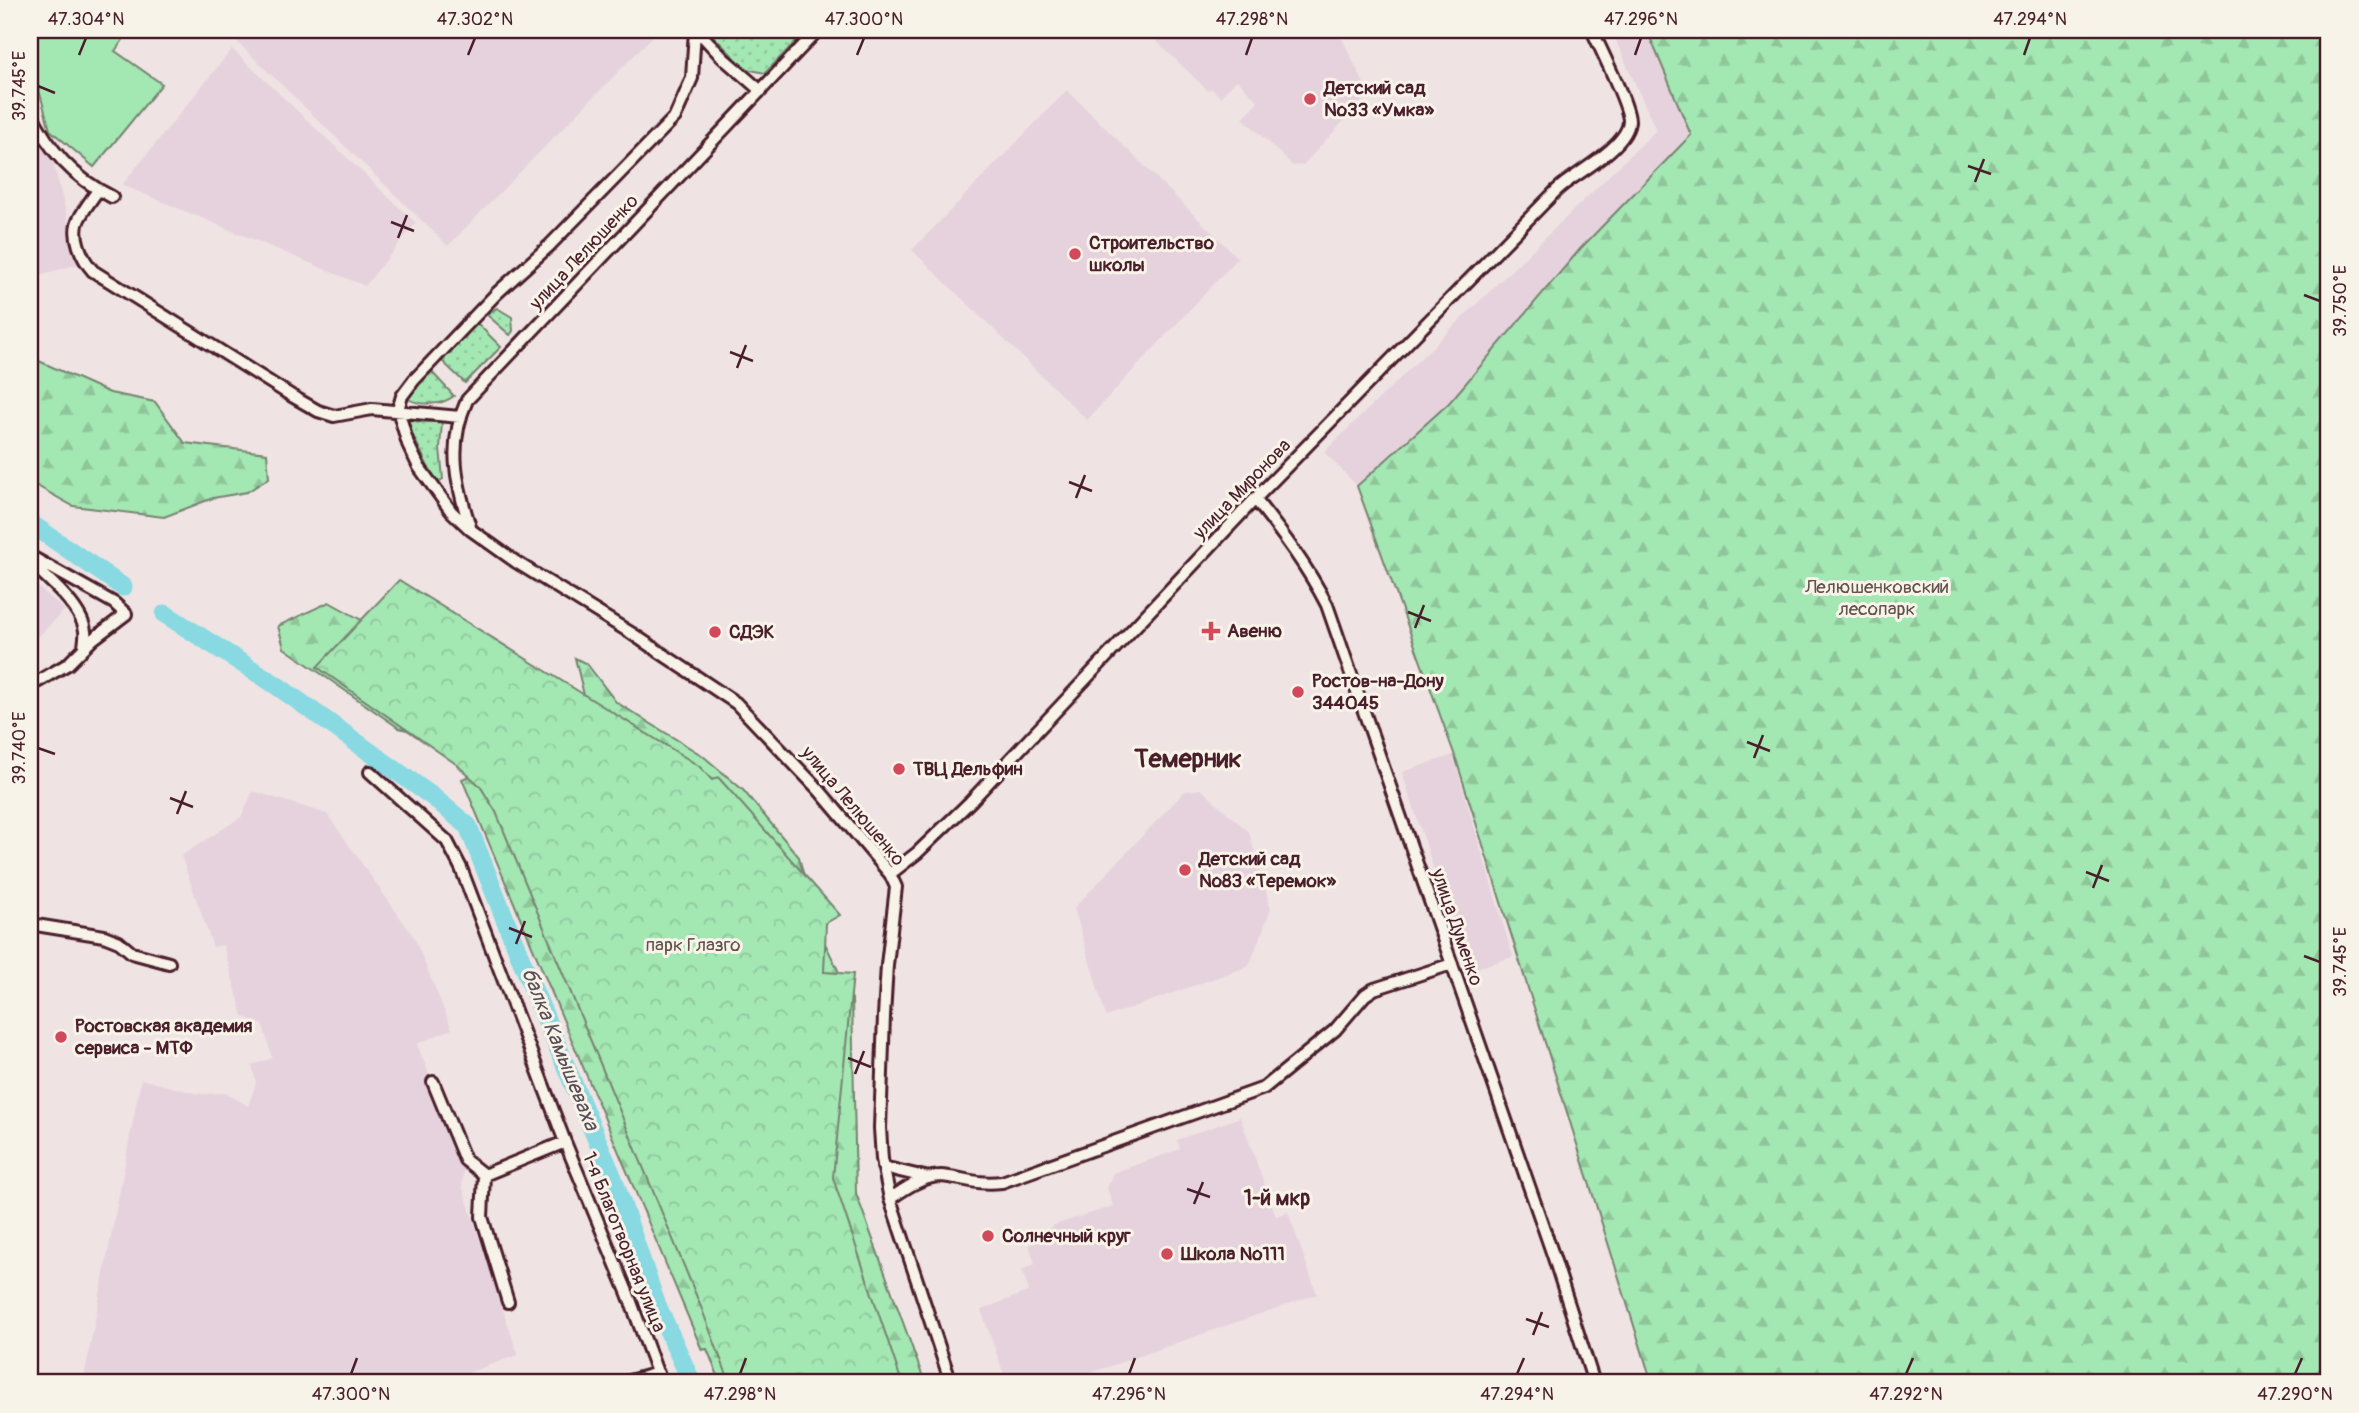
<svg xmlns="http://www.w3.org/2000/svg" width="2359" height="1413" viewBox="0 0 2359 1413" font-family="Pangolin,sans-serif">
	<style>
		.built { fill: #e6d2dd }
		.grass { fill: url(#grass-dots); stroke: #76836f; stroke-width: 2 }
		.forest { fill: url(#forest-firs); stroke: #76836f; stroke-width: 2 }
		.park { fill: url(#park-crowns); stroke: #76836f; stroke-width: 2 }
		.garden { fill: #a3e7b3; stroke: #76836f; stroke-width: 2 }
		.lines { fill: none; stroke-linecap: round; stroke-linejoin: round }
		.river { stroke: #88d9e2; stroke-width: 19 }
		.minor-casing { stroke: #4a1f2b; stroke-width: 16 }
		.minor { stroke: #f7f3e8; stroke-width: 10 }
		.ticks { fill: none; stroke: #4a1f2b; stroke-width: 2.5 }
		.poi-dot { fill: #d1495b; stroke: #f7f3e8; stroke-width: 2.5 }
		.labels { text-anchor: middle; dominant-baseline: central; stroke-width: 6; stroke-linejoin: round; paint-order: stroke }
		.poi-label { font-size: 19px; font-weight: bold; fill: #4a1f2b; stroke: #f7f3e8; text-anchor: start }
		.street-label { font-size: 19px; fill: #4a1f2b; stroke: #f7f3e8 }
		.park-label { font-size: 19px; fill: #60514d; stroke: #f7f3e8 }
		.water-label { font-size: 21px; font-style: italic; fill: #5a4e59; stroke: #f7f3e8 }
		.neighbourhood-label { font-size: 21px; font-weight: bold; fill: #4a1f2b; stroke: #f7f3e8 }
		.district-label { font-size: 26px; font-weight: bold; fill: #4a1f2b; stroke: #f7f3e8 }
		.neatline { fill: none; stroke: #4a1f2b; stroke-width: 2.5 }
		.ticks-label { font-size: 18px; text-anchor: middle; fill: #4a1f2b }
	</style>
	<defs>
		<pattern id="grass-dots" width="8" height="8" patternUnits="userSpaceOnUse" patternTransform="scale(1.75)"><rect width="8" height="8" fill="#a3e7b3"/><path d="M2 2h.1M6 6h.1" fill="none" stroke="#8ec69a" stroke-width="1.8" stroke-linecap="round"/></pattern>
		<pattern id="forest-firs" width="22" height="20" patternUnits="userSpaceOnUse" patternTransform="scale(1.75)"><rect width="22" height="20" fill="#a3e7b3"/><path d="M5 1l3.5 6h-7zM16 11l3.5 6h-7z" fill="#8ec69a"/></pattern>
		<pattern id="park-crowns" width="20" height="18" patternUnits="userSpaceOnUse" patternTransform="scale(1.75)"><rect width="20" height="18" fill="#a3e7b3"/><path d="M2 6a3 3 0 1 1 6 0M12 15a3 3 0 1 1 6 0" fill="none" stroke="#8ec69a"/></pattern>
	</defs>
	<rect width="100%" height="100%" fill="#efe4e3"/>
	<filter id="ink" filterUnits="userSpaceOnUse"><feTurbulence type="fractalNoise" baseFrequency=".0143" numOctaves="2"/><feDisplacementMap in="SourceGraphic" scale="14" xChannelSelector="R" yChannelSelector="G"/><feConvolveMatrix kernelMatrix="1 2 1 2 8 2 1 2 1" color-interpolation-filters="sRGB"/></filter>
	<g filter="url(#ink)">
		<path class="built" d="M236,30H659L448,246L231,36Z
			M1145,30H1338L1369,94L1303,165L1293,166L1243,118L1258,101L1237,80L1220,97L1211,88L1208,91Z
			M1611,30H1647L1692,134L1581,248L1449,403L1357,486L1324,452L1656,130Z
			M232,49L416,223L365,286L122,185Z
			M1067,90L1238,258L1087,420L912,250Z
			M30,119L54,165L79,264L30,278Z
			M30,580L65,610L30,645Z
			M1453,755L1513,957L1467,971L1402,772Z
			M1201,789L1249,832L1271,909L1249,966L1106,1017L1074,908L1185,791Z
			M253,791L327,814L414,937L452,1029L417,1044L464,1163L462,1186L518,1355L440,1383H83L141,1079L198,1094L226,1093L248,1106L256,1083L252,1065L272,1058L263,1025L243,1016L223,945L213,947L181,856L241,817Z
			M1240,1117L1276,1216L1288,1212L1317,1294L1062,1383H1007L981,1310L1029,1291L1022,1270L1035,1264L1029,1245L1054,1225L1113,1206L1107,1188L1113,1173L1180,1149L1177,1140Z"/>
		<path class="grass" d="M707,30H807L765,73L746,69Z
			M497,308L512,317L513,331L510,335L486,314Z
			M477,323L501,347L465,383L441,360Z
			M431,371L454,396C441,406 420,406 406,398Z
			M405,419L420,422H442L440,448L443,479L440,481L434,479Z"/>
		<path class="forest" d="M1647,30H2329V1383H1652L1456,759L1357,486L1449,403L1581,248L1691,135Z
			M30,357L110,393L155,402L185,443L267,453L269,478L247,492L213,498L164,517L73,506L30,482Z
			M329,602L374,627L423,734L399,728L284,648L278,626Z
			M575,658L587,664L616,702L703,756L743,790L799,857L817,927L852,999L856,1193L925,1383H721L707,1349L702,1350L462,779L512,758L585,699Z"/>
		<path class="park" d="M399,580L699,766L712,780L718,777L840,915L826,923L824,972L853,974L833,1178L902,1383H730L701,1307L496,812L480,786L456,764L317,667Z"/>
		<path class="garden" d="M30,30H130L115,51L162,84L94,167L50,130L30,57Z"/>
		<g class="lines">
			<path class="river" d="M30,523L123,587
				M165,614L276,685L433,797L468,826L529,979L613,1178L656,1303L692,1383"/>
			<defs>
				<path id="minor" d="M695,30L692,78L675,117L549,246L497,293L414,380L402,396L398,410L408,444L419,467L451,511L471,530L516,562L631,633L736,703L819,790L890,874L896,887L887,965L884,1016L880,1128L882,1159L890,1199L951,1383
					M697,30L723,58L761,91
					M30,111C49,150 72,177 112,197
					M98,190C92,199 84,209 79,219C71,235 82,259 93,271L292,396L318,411L334,416L372,409L460,417
					M1255,499C1282,533 1307,566 1327,605L1553,1255L1594,1383
					M470,527C456,483 447,445 467,400L818,30
					M30,556L114,603L126,614L93,639L68,664L30,686
					M30,562C47,578 82,607 85,631C86,637 84,643 84,648
					M370,772L447,841L461,868L565,1142L628,1294L661,1383
					M890,874L917,853L970,802L1255,499L1544,203C1551,196 1557,189 1564,184C1582,170 1628,145 1629,121C1629,105 1600,48 1592,30
					M30,924L104,936L119,942L132,953L169,963
					M433,1082L465,1160L484,1175L482,1217L508,1302
					M883,1167L929,1178
					M484,1175L565,1142
					M890,1199C904,1189 923,1176 941,1176C965,1178 975,1185 1002,1182L1264,1088L1335,1030L1365,995L1374,989L1452,964
					M622,1383L658,1373"/>
			</defs>
			<use href="#minor" class="minor-casing"/>
			<use href="#minor" class="minor"/>
		</g>
	</g>
	<path class="ticks" d="M79,55L86,38M468,55L475,38M857,55L864,38M1246,55L1252,38M1635,55L1641,38M2024,55L2030,38M38,86L55,93M1968,166L1991,174M1975,182L1984,159M391,222L414,231M398,238L407,215M2304,295L2320,301M730,352L753,361M737,368L746,345M1069,482L1092,491M1076,498L1085,475M1408,612L1431,621M1415,628L1424,605M1747,742L1770,751M38,748L55,754M1754,758L1763,735M170,798L193,807M177,814L186,791M2086,872L2109,881M2093,888L2102,865M509,928L532,937M516,944L525,921M2304,956L2320,962M848,1058L871,1067M855,1074L864,1051M1187,1189L1210,1197M1194,1204L1203,1182M1526,1319L1549,1327M1533,1335L1542,1312M351,1374L357,1358M740,1374L746,1358M1129,1374L1135,1358M1517,1374L1524,1358M1906,1374L1913,1358M2295,1374L2302,1358"/>
	<g class="poi-dot">
		<circle cx="1310" cy="99" r="7"/>
		<circle cx="1075" cy="254" r="7"/>
		<path d="M1207.5 620.5h7v7h7v7h-7v7h-7v-7h-7v-7h7z"/>
		<circle cx="715" cy="632" r="7"/>
		<circle cx="1298" cy="692" r="7"/>
		<circle cx="899" cy="769" r="7"/>
		<circle cx="1185" cy="870" r="7"/>
		<circle cx="61" cy="1037" r="7"/>
		<circle cx="988" cy="1236" r="7"/>
		<circle cx="1167" cy="1254" r="7"/>
	</g>
	<g class="labels">
		<g class="poi-label">
			<text x="1324" y="88">Детский сад<tspan x="1324" dy="22">№33 «Умка»</tspan></text>
			<text x="1089" y="243">Строительство<tspan x="1089" dy="22">школы</tspan></text>
			<text x="1227" y="631">Авеню</text>
			<text x="729" y="632">СДЭК</text>
			<text x="1312" y="681">Ростов-на-Дону<tspan x="1312" dy="22">344045</tspan></text>
			<text x="913" y="769">ТВЦ Дельфин</text>
			<text x="1199" y="859">Детский сад<tspan x="1199" dy="22">№83 «Теремок»</tspan></text>
			<text x="75" y="1026">Ростовская академия<tspan x="75" dy="22">сервиса - МТФ</tspan></text>
			<text x="1002" y="1236">Солнечный круг</text>
			<text x="1181" y="1254">Школа №111</text>
		</g>
		<g class="street-label">
			<text transform="translate(584 252) rotate(-47)">улица Лелюшенко</text>
			<text transform="translate(1242 489) rotate(-46)">улица Миронова</text>
			<text transform="translate(853 806) rotate(50)">улица Лелюшенко</text>
			<text transform="translate(1457 927) rotate(71)">улица Думенко</text>
			<text transform="translate(624 1242) rotate(68)">1-я Благотворная улица</text>
		</g>
		<g class="park-label">
			<text x="1877" y="587">Лелюшенковский<tspan x="1877" dy="22">лесопарк</tspan></text>
			<text x="693" y="945">парк Глазго</text>
		</g>
		<g class="water-label">
			<text transform="translate(560 1049) rotate(68)">балка Камышеваха</text>
		</g>
		<g class="neighbourhood-label">
			<text x="1277" y="1198">1-й мкр</text>
		</g>
		<g class="district-label">
			<text x="1188" y="759">Темерник</text>
		</g>
	</g>
	<rect width="2359" height="1413" fill="none" stroke="#f7f3e8" stroke-width="77"/>
	<rect x="38" y="38" width="2282" height="1336" class="neatline"/>
	<g class="ticks-label">
		<text x="86" y="25">47.304°N</text>
		<text x="475" y="25">47.302°N</text>
		<text x="864" y="25">47.300°N</text>
		<text x="1252" y="25">47.298°N</text>
		<text x="1641" y="25">47.296°N</text>
		<text x="2030" y="25">47.294°N</text>
		<text transform="translate(19 86) rotate(-90)" y="6">39.745°E</text>
		<text transform="translate(2340 301) rotate(-90)" y="6">39.750°E</text>
		<text transform="translate(19 748) rotate(-90)" y="6">39.740°E</text>
		<text transform="translate(2340 962) rotate(-90)" y="6">39.745°E</text>
		<text x="351" y="1400">47.300°N</text>
		<text x="740" y="1400">47.298°N</text>
		<text x="1129" y="1400">47.296°N</text>
		<text x="1517" y="1400">47.294°N</text>
		<text x="1906" y="1400">47.292°N</text>
		<text x="2295" y="1400">47.290°N</text>
	</g>
</svg>
